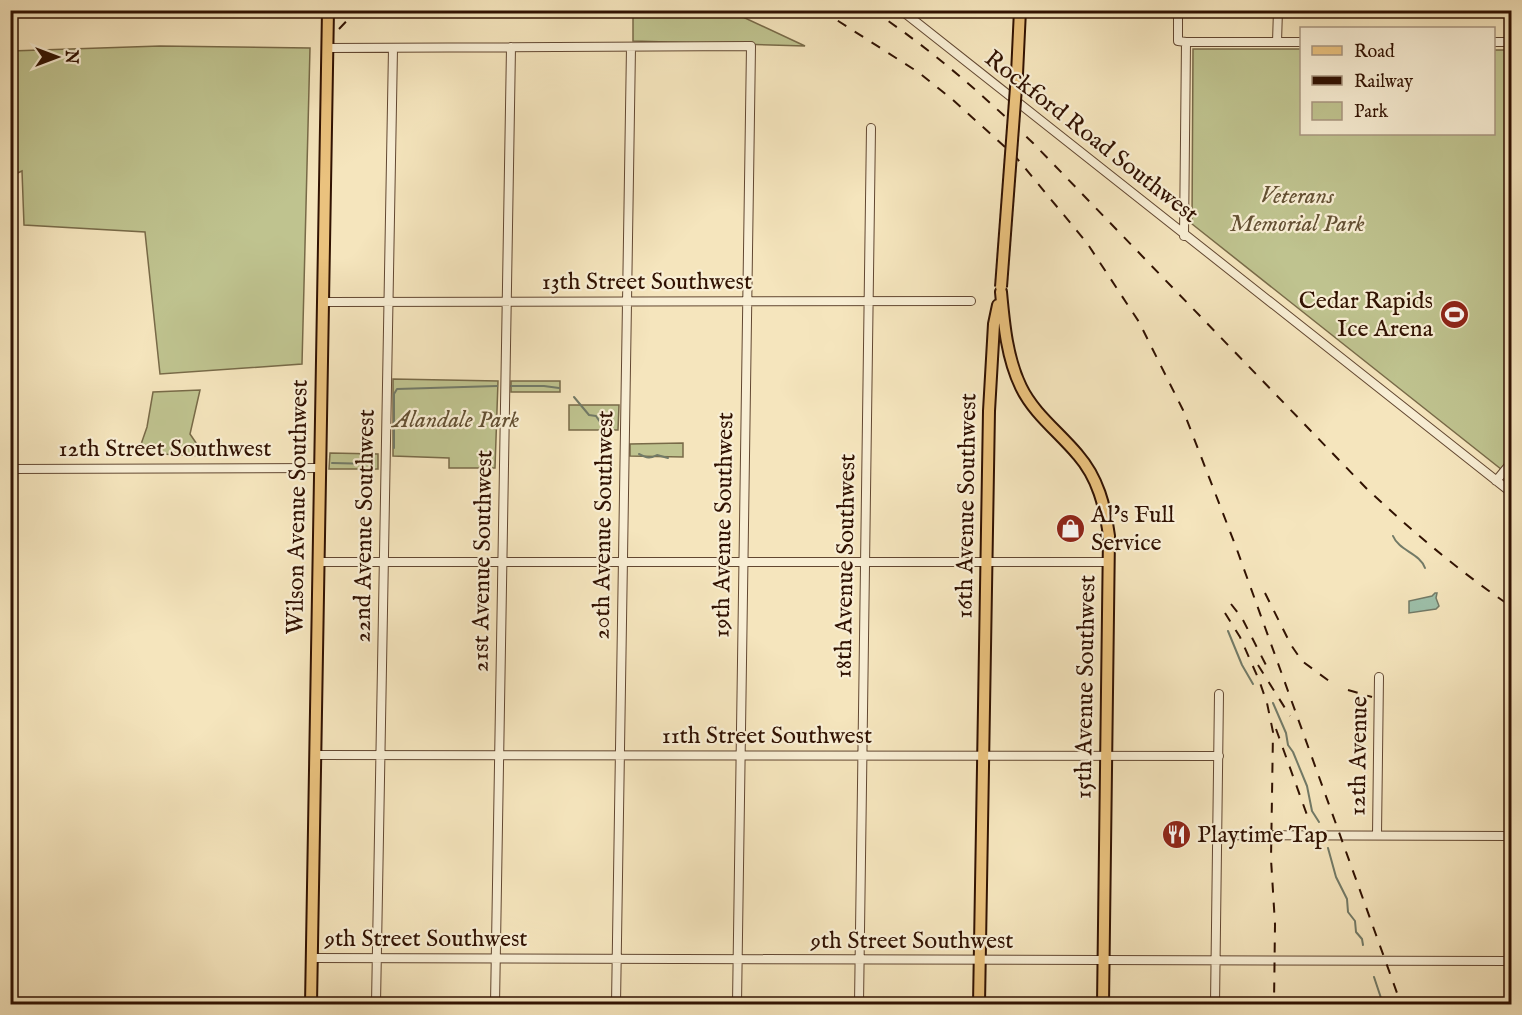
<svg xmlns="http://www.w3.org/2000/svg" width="1522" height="1015" viewBox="0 0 1522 1015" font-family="'IM FELL English',serif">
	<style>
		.green { fill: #bfc38f; stroke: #786a48; stroke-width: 1.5 }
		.water { fill: #9dc0aa; stroke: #727a67; stroke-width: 1.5 }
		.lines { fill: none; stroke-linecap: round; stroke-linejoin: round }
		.stream { stroke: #727a67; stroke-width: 2 }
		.minor-casing { stroke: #624731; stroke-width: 10 }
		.major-casing { stroke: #311202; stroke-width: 14 }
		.minor { stroke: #f8eed4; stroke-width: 8 }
		.major { stroke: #eac27e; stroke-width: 10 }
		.rail { stroke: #311202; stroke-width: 2; stroke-dasharray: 10 10; stroke-linecap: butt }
		.major-bridge-casing { stroke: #311202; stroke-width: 14; stroke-linecap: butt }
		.major-bridge { stroke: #eac27e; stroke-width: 10 }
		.labels { text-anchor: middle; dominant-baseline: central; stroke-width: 4.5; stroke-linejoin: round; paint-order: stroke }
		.street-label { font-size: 24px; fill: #311202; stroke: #f8eed4 }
		.park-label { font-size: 24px; font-style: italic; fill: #635033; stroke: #f8eed4 }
		.poi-label { font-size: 24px; fill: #311202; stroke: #f8eed4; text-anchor: start }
	</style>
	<rect width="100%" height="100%" fill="#f5e5bd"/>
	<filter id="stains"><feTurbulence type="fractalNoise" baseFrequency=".00333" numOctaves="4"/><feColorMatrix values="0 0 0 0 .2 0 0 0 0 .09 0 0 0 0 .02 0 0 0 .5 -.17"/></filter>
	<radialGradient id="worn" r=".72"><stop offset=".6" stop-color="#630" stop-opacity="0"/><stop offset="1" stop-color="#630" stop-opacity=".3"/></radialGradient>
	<path class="green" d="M633,11H730L805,46L633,41Z
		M160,46L310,48L302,364L160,374L145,232L24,225L22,171L11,176V51Z
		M1193,49H1301L1302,134H1494V50H1511V477L1192,224Z
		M393,379L498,381L495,468H449V458L393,456Z
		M511,381H560V392H511Z
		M200,390L190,434L205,456L138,453L147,427L153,392Z
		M569,405H619L618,430H569Z
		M683,443V457L630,456V444Z
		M330,453L378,454V469H329Z"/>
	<path class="water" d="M1435,593H1437L1436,598L1439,606L1436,609L1409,613V601L1432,596Z"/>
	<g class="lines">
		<path class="stream" d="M511,386H544L559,388
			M574,397L589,415L596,416L610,437
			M394,448V394L397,389L497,386
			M639,454C647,458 650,459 657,455L668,458
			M332,463L374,464
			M1393,536C1399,551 1420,553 1425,568
			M1228,631L1242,665L1253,684
			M1273,703L1286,733L1288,745L1293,752L1307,786L1312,811L1319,822
			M1328,848L1336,877L1347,899L1348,912L1355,921L1356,932L1362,939L1363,945
			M1374,977L1383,1004"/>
		<defs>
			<path id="minor" d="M901,10L1512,493
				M1178,10V41L1186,42L1184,236
				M1186,42H1302
				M1277,42L1278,10
				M1494,42H1512
				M327,48L751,46L737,1004
				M323,302L971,301
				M10,469L320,468
				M1496,481L1510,464L1512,458
				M318,562H1108
				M315,755L1219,756
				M1218,835L1512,836
				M1377,835L1379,677
				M312,958L1512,961
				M376,1004L393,48
				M495,1004L511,47
				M616,1004L631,47
				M859,1004L871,128
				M1215,1004L1219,694"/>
			<path id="major" d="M1017,74L1020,10
				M1001,292C1004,325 1007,358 1021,387C1034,414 1059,432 1078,455C1098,478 1105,506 1109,536L1103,1004
				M311,1004L328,10
				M979,1004L989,411L994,324L998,305"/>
		</defs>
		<use href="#minor" class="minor-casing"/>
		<use href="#major" class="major-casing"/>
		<use href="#minor" class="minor"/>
		<use href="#major" class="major"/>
		<path class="rail" d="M821,10L918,72L953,100L1015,156L1087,243L1139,322L1183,410L1236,547L1401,1004
			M872,10C931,49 982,94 1033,143L1367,489C1413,532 1460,572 1512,607
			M339,29L357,10
			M1265,593L1291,645L1302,661L1329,681
			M1231,604L1242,618L1269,671
			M1225,613L1240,637L1259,680L1267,703L1273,732L1271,859L1275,924L1274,1004
			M1258,665L1290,716
			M1348,690L1372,697
			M1276,729L1307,815"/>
		<defs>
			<path id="major-bridge" d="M1001,287L1017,74"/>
		</defs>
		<use href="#major-bridge" class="major-bridge-casing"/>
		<use href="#major-bridge" class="major-bridge"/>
	</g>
	<defs>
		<symbol id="stadium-disc" viewBox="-11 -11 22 22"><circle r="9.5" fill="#8f2418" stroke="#f8eed4"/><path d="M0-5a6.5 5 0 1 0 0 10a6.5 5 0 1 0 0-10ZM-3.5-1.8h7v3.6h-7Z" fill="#fff"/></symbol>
		<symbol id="shop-disc" viewBox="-11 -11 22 22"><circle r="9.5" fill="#8f2418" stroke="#f8eed4"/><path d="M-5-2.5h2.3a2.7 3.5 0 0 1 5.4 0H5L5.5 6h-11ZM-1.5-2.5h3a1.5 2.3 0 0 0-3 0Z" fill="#fff"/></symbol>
		<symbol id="restaurant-disc" viewBox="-11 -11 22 22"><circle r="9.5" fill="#8f2418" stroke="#f8eed4"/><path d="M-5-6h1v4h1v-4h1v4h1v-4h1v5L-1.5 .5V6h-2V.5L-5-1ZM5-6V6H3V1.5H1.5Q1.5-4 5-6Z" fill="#fff"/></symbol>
	</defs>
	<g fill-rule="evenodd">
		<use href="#stadium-disc" x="1438" y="298" width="33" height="33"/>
		<use href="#shop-disc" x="1054" y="512" width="33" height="33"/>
		<use href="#restaurant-disc" x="1160" y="818" width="33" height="33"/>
	</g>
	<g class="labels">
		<g class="street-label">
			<text transform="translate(1091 137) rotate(38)">Rockford Road Southwest</text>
			<text x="647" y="282">13th Street Southwest</text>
			<text x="165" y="449">12th Street Southwest</text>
			<text transform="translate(967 506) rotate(-89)">16th Avenue Southwest</text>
			<text transform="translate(298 507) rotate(-89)">Wilson Avenue Southwest</text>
			<text transform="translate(604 525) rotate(-89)">20th Avenue Southwest</text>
			<text transform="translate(724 525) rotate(-89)">19th Avenue Southwest</text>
			<text transform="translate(365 526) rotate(-89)">22nd Avenue Southwest</text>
			<text transform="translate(483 561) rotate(-89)">21st Avenue Southwest</text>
			<text transform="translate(846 566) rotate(-89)">18th Avenue Southwest</text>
			<text transform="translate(1086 687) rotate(-89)">15th Avenue Southwest</text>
			<text x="767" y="736">11th Street Southwest</text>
			<text transform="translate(1359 756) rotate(-89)">12th Avenue</text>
			<text x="426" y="939">9th Street Southwest</text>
			<text x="912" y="941">9th Street Southwest</text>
		</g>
		<g class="park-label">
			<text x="1297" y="196">Veterans<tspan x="1297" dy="28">Memorial Park</tspan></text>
			<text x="456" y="420">Alandale Park</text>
		</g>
		<g class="poi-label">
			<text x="1433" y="301" text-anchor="end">Cedar Rapids<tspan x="1433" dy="28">Ice Arena</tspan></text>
			<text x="1091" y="515">Al's Full<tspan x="1091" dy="28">Service</tspan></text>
			<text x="1197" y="835">Playtime Tap</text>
		</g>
	</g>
	<rect width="1522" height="1015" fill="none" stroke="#f5e5bd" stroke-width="36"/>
	<rect x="12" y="12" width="1498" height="991" fill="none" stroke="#311202" stroke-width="3"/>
	<rect x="18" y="18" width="1486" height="979" fill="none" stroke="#311202" stroke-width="1.5"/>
	<rect x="1300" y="27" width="195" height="108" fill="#f8eed4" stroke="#a89680" stroke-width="1.5"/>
	<rect x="1312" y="46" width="30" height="9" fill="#eac27e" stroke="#a89680" stroke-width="1.5"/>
	<text x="1354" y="57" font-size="18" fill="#311202">Road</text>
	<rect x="1312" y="76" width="30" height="9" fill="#311202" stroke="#a89680" stroke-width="1.5"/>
	<text x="1354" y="87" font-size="18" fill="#311202">Railway</text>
	<rect x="1312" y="102" width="30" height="18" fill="#bfc38f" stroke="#a89680" stroke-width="1.5"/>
	<text x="1354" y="117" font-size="18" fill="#311202">Park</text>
	<g transform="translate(57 57) rotate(90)" stroke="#f8eed4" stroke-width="4.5" paint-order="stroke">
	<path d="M0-4.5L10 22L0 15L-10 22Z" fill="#311202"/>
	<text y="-9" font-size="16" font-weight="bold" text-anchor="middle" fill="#311202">N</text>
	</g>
	<rect width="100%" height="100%" filter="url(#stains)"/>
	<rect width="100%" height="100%" fill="url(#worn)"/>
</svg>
